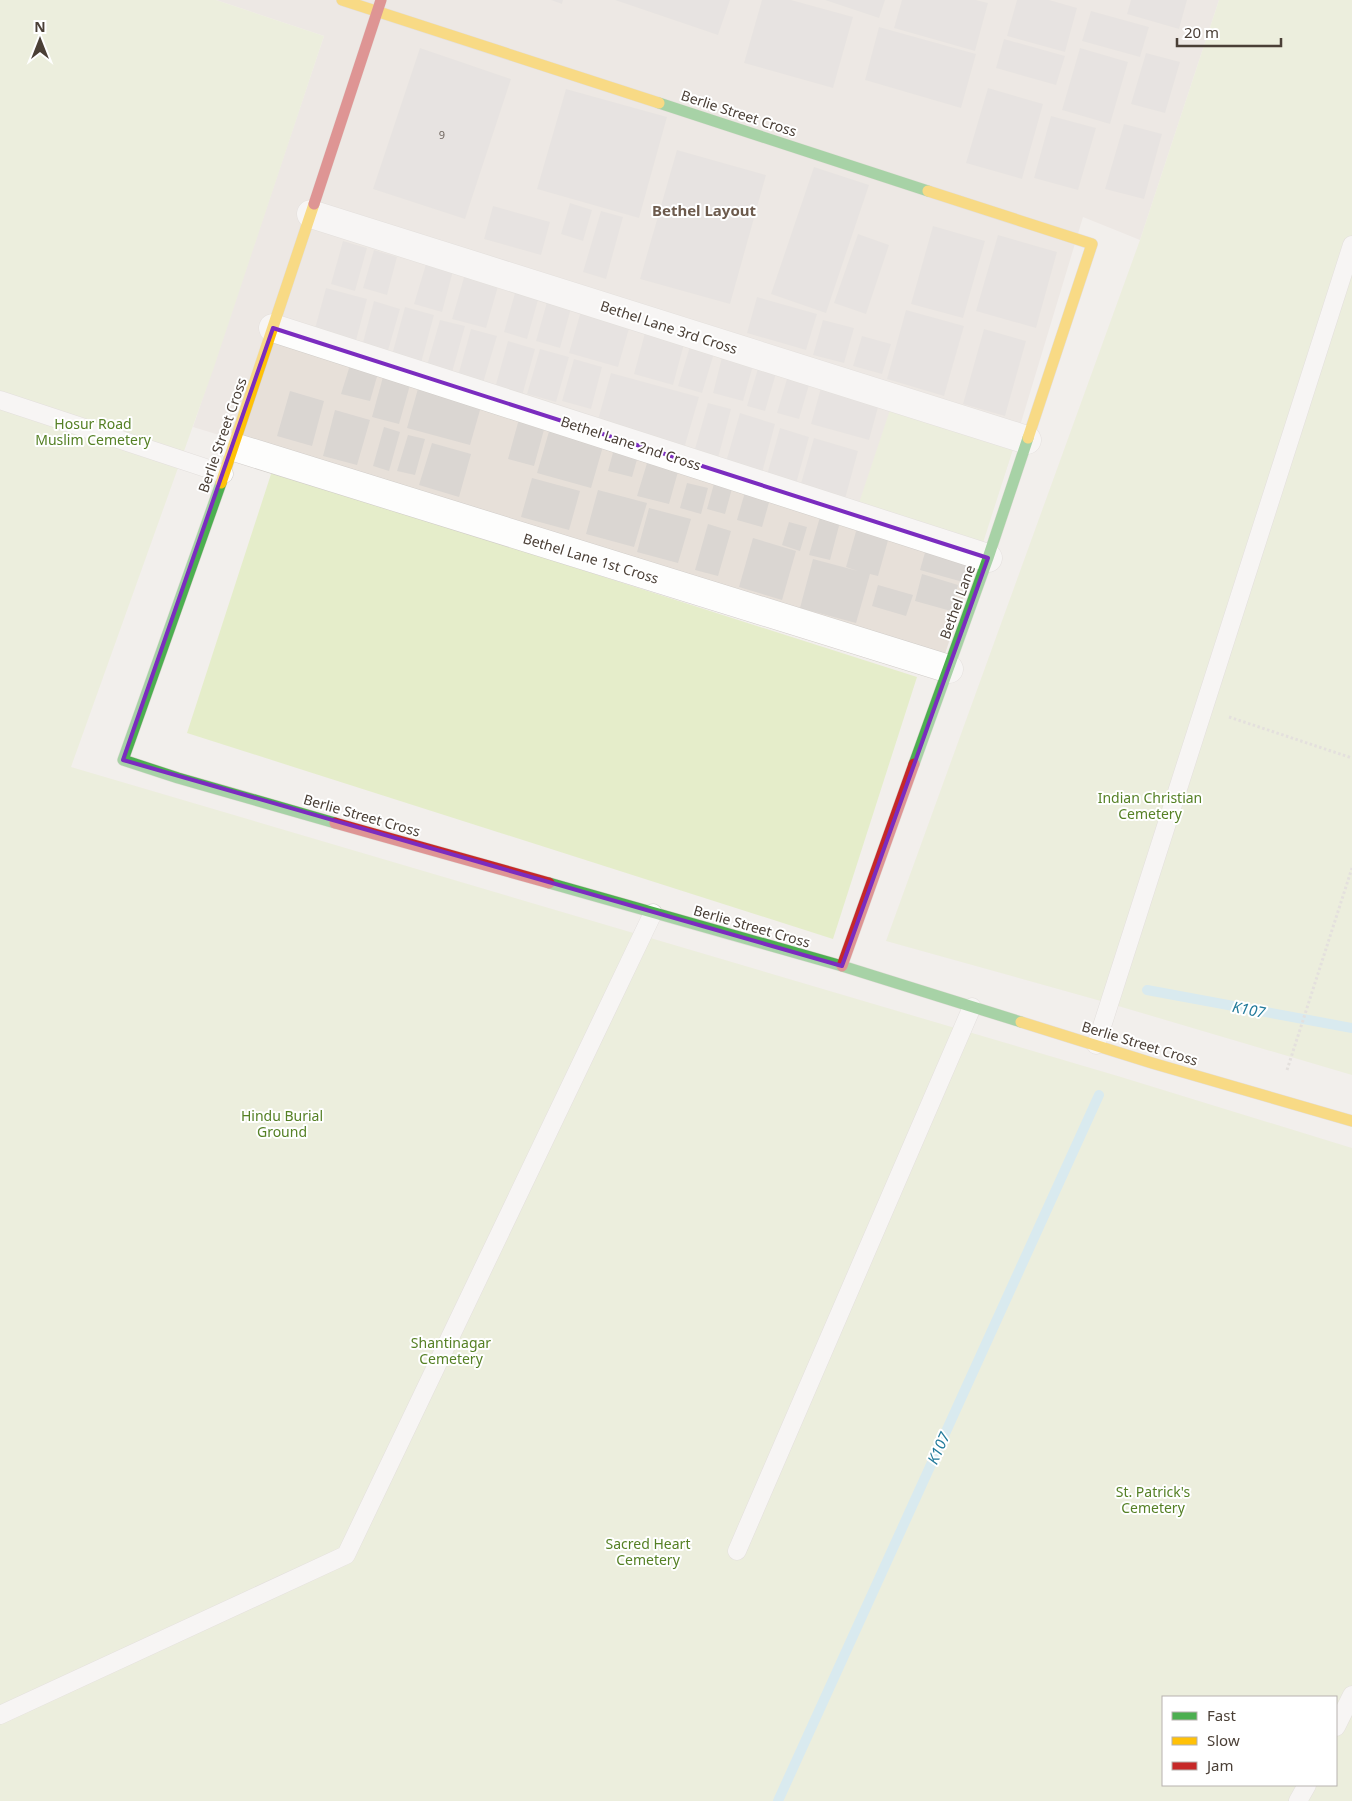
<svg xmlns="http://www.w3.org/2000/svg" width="1352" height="1801" viewBox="0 0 1352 1801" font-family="'Noto Sans',sans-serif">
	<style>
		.residential { fill: #e7e0d9 }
		.green { fill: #e5edca; fill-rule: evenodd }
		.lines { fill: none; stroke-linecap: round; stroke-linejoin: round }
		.stream { stroke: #bae4f2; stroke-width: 10 }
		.building { fill: #dad6d2 }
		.lane-casing { stroke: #d1cdc9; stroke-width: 19 }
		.street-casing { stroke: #d1cdc9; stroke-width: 29 }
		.fast-casing { stroke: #d3cdc4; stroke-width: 12 }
		.slow-casing { stroke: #d3cdc4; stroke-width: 12 }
		.jam-casing { stroke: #d3cdc4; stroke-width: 12 }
		.path { stroke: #d2cfcb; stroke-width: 3; stroke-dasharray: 2.5 2.5; stroke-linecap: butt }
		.lane { stroke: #fdfdfc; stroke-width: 18 }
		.street { stroke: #fdfdfc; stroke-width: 28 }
		.fast { stroke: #4caf50; stroke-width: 11 }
		.slow { stroke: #ffc107; stroke-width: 11 }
		.jam { stroke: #c62828; stroke-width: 11 }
		.marked { fill: none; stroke: #7b2cbf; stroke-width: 4; stroke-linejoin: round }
		.labels { text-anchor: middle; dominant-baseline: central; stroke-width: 4; stroke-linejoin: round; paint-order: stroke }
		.number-label { font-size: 11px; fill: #70665f }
		.street-label { font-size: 14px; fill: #4a3f36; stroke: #fff }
		.park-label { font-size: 14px; fill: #558025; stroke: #fff }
		.neighbourhood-label { font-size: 15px; font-weight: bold; fill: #6d5b4d; stroke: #fff }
		.water-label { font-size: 15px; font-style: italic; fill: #237b9b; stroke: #fff }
	</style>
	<rect width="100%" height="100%" fill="#f2efec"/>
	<path class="residential" d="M216,0H1219L1140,240L1083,217L1014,446L944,657L193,427L324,36Z"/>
	<path class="green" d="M0,0H216L324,36L213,370L71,767L1121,1077L1352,1148V1801H0ZM1163,1697H1336V1785H1163Z
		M1219,0H1352V1075L1108,1003L886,941L1140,240Z
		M891,407L1014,446L982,546L858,506Z
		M272,471L917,677L833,939L187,733Z"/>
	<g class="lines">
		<path class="stream" d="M1147,990L1352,1028
			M778,1801L1099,1095"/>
	</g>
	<path class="building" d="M551,0H563L562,4Z
		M615,0H730L718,35Z
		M762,0H791L853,17L833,88L744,63Z
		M825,0H885L879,18Z
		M902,0H976L988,3L975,51L894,28Z
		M1017,0H1049L1077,8L1065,52L1007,36Z
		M1131,0H1187L1179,29L1127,14Z
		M1091,11L1149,27L1140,57L1082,41Z
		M879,27L976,54L961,108L865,80Z
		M1004,39L1065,56L1056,85L996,68Z
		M420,48L511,79L465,219L373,189Z
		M1080,48L1128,62L1110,124L1062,110Z
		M1146,53L1180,62L1165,113L1131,104Z
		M988,88L1043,104L1022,179L966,163Z
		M566,89L667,117L639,218L537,189Z
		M1051,116L1096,128L1078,190L1034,178Z
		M1124,124L1162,134L1144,199L1105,189Z
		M677,150L766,175L730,304L640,279Z
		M814,167L869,185L826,313L771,294Z
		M570,203L592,210L583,241L561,234Z
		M493,206L550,222L541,255L484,239Z
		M601,211L623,217L606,279L583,272Z
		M933,226L985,241L963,318L911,304Z
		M858,234L889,245L866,314L834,303Z
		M998,235L1057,252L1036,328L976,311Z
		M343,241L367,248L355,291L331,284Z
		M374,250L397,257L387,295L363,288Z
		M426,264L453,271L442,312L414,304Z
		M465,274L499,283L486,328L452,319Z
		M517,286L540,293L527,339L504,332Z
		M326,288L367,299L354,348L313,336Z
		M549,295L573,301L560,348L536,341Z
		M757,297L817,314L806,350L747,333Z
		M374,301L400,309L387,354L362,346Z
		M405,307L434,315L421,363L392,355Z
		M906,310L964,326L944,396L887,379Z
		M581,311L630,325L618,367L569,353Z
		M440,320L465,326L451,376L426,369Z
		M823,320L854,328L844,363L813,355Z
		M471,329L497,336L483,383L458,376Z
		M984,329L1026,341L1005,416L963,404Z
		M645,333L684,344L673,385L634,374Z
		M862,336L891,344L882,374L853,366Z
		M508,341L535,349L522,396L495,388Z
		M691,343L715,350L702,393L678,386Z
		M540,349L569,357L556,402L527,394Z
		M723,353L754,362L743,401L713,393Z
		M574,359L602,367L591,409L562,401Z
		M350,365L378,373L370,401L341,394Z
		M759,365L777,370L765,411L747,406Z
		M789,372L811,378L799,419L777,413Z
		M611,373L699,397L683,452L596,427Z
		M383,377L410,385L399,424L372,417Z
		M822,384L880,400L869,440L811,424Z
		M419,385L482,403L470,445L407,428Z
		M290,391L324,401L312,446L277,436Z
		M708,403L731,409L717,462L693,456Z
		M335,410L370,420L357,465L323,456Z
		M740,413L775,424L762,473L726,462Z
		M519,419L545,426L534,466L508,459Z
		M384,427L400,432L389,471L373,466Z
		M550,428L604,443L591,488L537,473Z
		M780,428L809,437L796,484L767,475Z
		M408,435L425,439L415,475L397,471Z
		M814,438L858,451L845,499L800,487Z
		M432,443L471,454L459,497L419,485Z
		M614,449L638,456L632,477L608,471Z
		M648,460L679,468L669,504L637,496Z
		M532,478L580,491L569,530L521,517Z
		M715,480L733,485L725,514L707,509Z
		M687,483L708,488L701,514L680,508Z
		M598,490L647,503L634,547L586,534Z
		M745,492L770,499L762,527L737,520Z
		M649,508L691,519L678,563L637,552Z
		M820,517L840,522L830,560L809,555Z
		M789,522L807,527L800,551L782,545Z
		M708,524L731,531L718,576L695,570Z
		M857,528L889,537L878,576L870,574L856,623L800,608L813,559L858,571L846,567Z
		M753,538L796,551L782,600L739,587Z
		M926,549L969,562L963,582L920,570Z
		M922,574L958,585L951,611L915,601Z
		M878,585L913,595L906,616L872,606Z"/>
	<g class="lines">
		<defs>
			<path id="lane" d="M0,400L224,474
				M1096,1045L1352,245
				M737,1551L972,1007
				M0,1715L346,1555L653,913
				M1336,1727L1352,1695
				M1298,1801L1307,1785"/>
			<path id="street" d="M311,214L1027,440
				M273,328L988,558
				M234,447L949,669"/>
			<path id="fast" d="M659,103L928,191
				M221,483L123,760L178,778L335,823
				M914,764L988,558L1028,438
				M549,883L842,966L1021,1022"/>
			<path id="slow" d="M342,0L659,103
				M928,191L1092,244L1028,438
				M221,483L314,204
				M1021,1022L1152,1063L1352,1121"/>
			<path id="jam" d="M314,204L381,0
				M335,823L549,883
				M842,966L914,764"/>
		</defs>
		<use href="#lane" class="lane-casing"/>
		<use href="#street" class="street-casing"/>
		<use href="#fast" class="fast-casing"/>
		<use href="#slow" class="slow-casing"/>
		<use href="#jam" class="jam-casing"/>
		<path class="path" d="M1229,717L1352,758
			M1287,1070L1352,868"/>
		<use href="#lane" class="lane"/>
		<use href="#street" class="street"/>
		<use href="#fast" class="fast"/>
		<use href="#slow" class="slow"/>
		<use href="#jam" class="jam"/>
	</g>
	<path d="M0 0H1352V1801H0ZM273,328L988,558L842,966L123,760Z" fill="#f2efec" fill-opacity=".55" fill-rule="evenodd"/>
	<path class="marked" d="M273,328L988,558L842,966L123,760Z"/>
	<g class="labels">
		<g class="number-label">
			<text x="442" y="134">9</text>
		</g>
		<g class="street-label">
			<text transform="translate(739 113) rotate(18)">Berlie Street Cross</text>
			<text transform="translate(669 327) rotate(18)">Bethel Lane 3rd Cross</text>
			<text transform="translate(222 435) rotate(-71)">Berlie Street Cross</text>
			<text transform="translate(631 443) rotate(18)">Bethel Lane 2nd Cross</text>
			<text transform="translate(591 558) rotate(17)">Bethel Lane 1st Cross</text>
			<text transform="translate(957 602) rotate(-70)">Bethel Lane</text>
			<text transform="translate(362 815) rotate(16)">Berlie Street Cross</text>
			<text transform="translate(752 926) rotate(16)">Berlie Street Cross</text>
			<text transform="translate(1140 1043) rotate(17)">Berlie Street Cross</text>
		</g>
		<g class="park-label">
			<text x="93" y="423">Hosur Road<tspan x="93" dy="16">Muslim Cemetery</tspan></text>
			<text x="1150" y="797">Indian Christian<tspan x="1150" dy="16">Cemetery</tspan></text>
			<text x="282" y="1115">Hindu Burial<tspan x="282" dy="16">Ground</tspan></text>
			<text x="451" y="1342">Shantinagar<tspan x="451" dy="16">Cemetery</tspan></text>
			<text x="1153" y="1491">St. Patrick's<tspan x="1153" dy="16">Cemetery</tspan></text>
			<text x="648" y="1543">Sacred Heart<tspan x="648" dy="16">Cemetery</tspan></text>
		</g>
		<g class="neighbourhood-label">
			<text x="704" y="210">Bethel Layout</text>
		</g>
		<g class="water-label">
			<text transform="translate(1249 1009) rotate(11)">K107</text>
			<text transform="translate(938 1448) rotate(-66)">K107</text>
		</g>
	</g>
	<rect x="1162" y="1696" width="175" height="90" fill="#ffffff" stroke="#b7b2af"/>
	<rect x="1172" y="1712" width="25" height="8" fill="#4caf50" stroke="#b7b2af"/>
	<text x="1207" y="1721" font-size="15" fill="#4a3f36">Fast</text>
	<rect x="1172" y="1737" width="25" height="8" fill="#ffc107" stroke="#b7b2af"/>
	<text x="1207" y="1746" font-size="15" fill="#4a3f36">Slow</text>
	<rect x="1172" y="1762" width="25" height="8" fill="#c62828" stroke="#b7b2af"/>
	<text x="1207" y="1771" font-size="15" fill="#4a3f36">Jam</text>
	<g transform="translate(40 40)" stroke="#ffffff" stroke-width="4" paint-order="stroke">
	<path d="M0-4L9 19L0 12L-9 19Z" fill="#4a3f36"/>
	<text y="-8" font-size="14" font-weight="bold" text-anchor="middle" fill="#4a3f36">N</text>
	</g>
	<path d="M1177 38v8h104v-8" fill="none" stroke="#4a3f36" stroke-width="2.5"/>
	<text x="1184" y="38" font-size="15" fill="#4a3f36" stroke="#ffffff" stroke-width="4" paint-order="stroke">20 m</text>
</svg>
